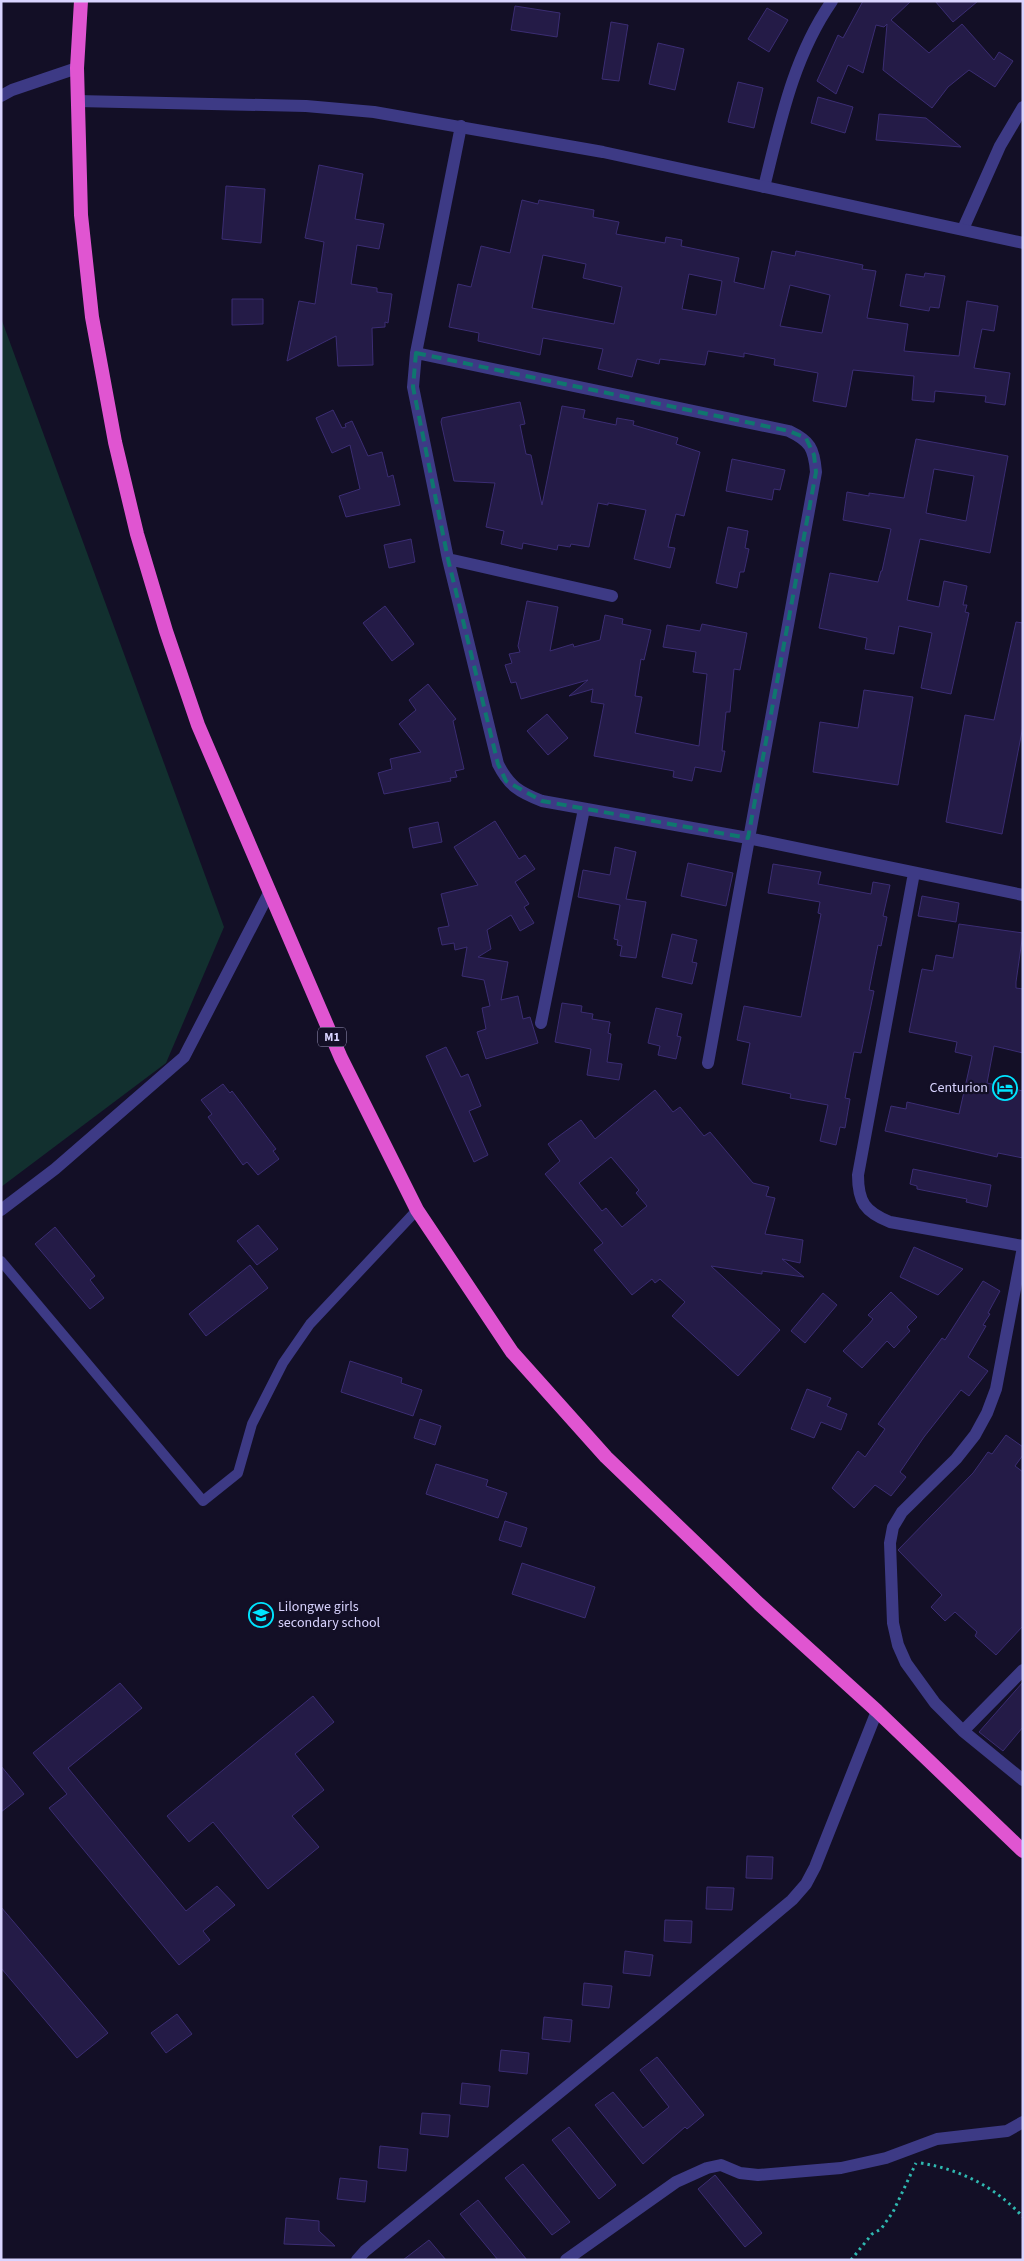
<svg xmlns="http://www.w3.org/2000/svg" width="1024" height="2261" viewBox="0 0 1024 2261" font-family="'Source Sans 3',sans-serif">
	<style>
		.green { fill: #12302f }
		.building { fill: #241b47; stroke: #3b2d73; fill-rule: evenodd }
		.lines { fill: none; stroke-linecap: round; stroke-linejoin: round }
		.path { stroke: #2fb8b0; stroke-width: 3; stroke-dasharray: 2.5 4; stroke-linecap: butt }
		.service { stroke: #3d3a85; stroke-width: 10 }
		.minor { stroke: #3d3a85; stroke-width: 12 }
		.tertiary { stroke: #3d3a85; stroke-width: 12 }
		.trunk { stroke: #e055d1; stroke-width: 14 }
		.marked { fill: none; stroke: #0f766e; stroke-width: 4; stroke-dasharray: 10 6; stroke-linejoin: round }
		.labels { text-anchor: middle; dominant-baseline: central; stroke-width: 4.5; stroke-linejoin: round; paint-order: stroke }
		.shield { fill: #130f26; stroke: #9e99be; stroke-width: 1 }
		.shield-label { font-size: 12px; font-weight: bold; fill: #d9d4ff }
		.poi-label { font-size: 14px; fill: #d9d4ff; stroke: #130f26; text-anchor: end }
	</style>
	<rect width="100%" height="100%" fill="#130f26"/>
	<path class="green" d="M1,318L224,927L166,1063L1,1187Z"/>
	<path class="building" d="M863,1H911L891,20L929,53L962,24L994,60L999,52L1013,61L995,87L969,70L948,87L932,108L883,70L887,24L884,27L876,25L863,73L848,65L836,94L817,81L838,35L843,38Z
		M935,1H978L953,22Z
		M515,6L560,13L557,37L511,30Z
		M767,8L788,20L769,52L748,39Z
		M611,22L628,25L619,81L602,79Z
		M658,43L684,49L675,90L649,84Z
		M738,82L763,88L754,128L728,122Z
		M818,97L853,107L845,133L811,123Z
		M879,114L926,118L961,147L876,140Z
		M319,165L363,174L355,219L384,224L379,249L357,245L351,284L377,288V292L392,294L388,323L385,322V327L372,328L373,365L338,366L336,336L287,361L299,301L315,304L324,242L305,238Z
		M226,186L265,189L261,243L222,239Z
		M522,200L538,204L539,200L594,210L593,217L619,222L616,234L665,243L666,237L682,240L681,246L739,258L734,282L764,289L772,251L795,256L796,251L863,265L862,269L876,271L867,318L908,324L904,351L959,356L967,301L998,306L994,331L982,329L974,368L1010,373L1005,405L985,402L986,396L935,391L934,402L912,400L914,376L853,370L846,407L813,401L818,373L774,365L775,359L744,353V357L708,351L705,365L660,359L659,364L637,359L632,377L598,369L603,349L543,338L540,355L478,341L479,333L449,327L458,284L471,287L481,246L510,253ZM543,255L586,264L583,278L622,287L614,324L532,308ZM689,274L722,281L716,315L682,309ZM790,285L830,295L822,333L780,326Z
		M925,273L945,276L939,308L930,307L929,311L900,306L906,274L924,277Z
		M232,299H263V324L232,325Z
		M520,402L525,424L520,425L526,454L531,455L542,505L562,406L585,410L583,418L616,425L617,418L634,421L633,425L678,438L676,444L700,452L684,516L676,514L668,547L675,548L670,568L634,559L646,510L608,503V505L598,503L589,547L571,544L570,547L558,545L557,550L523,543L522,549L501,544L504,531L486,527L495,483L454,481L441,422L442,418Z
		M333,410L342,428L346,427L345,424L352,421L368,456L382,452L388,477L393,475L400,505L346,517L339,496L360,489L350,445L332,453L316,418Z
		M916,439L1008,456L990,553L920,539L907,600L939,607L944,581L967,586L963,605H967L965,612L969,613L951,694L921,688L932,633L899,626L894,654L865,649L867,638L819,628L830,573L878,582L881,571H882L891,529L843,520L847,492L869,496V493L904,498ZM934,469L974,476L966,521L926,513Z
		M732,459L785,470L780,490L774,489L772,500L726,491Z
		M728,527L748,531L745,548L749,549L744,572H740L737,588L716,583Z
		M411,539L415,562L389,568L384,545Z
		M527,601L558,607L550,651L573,644L574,647L600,640L605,615L623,619L622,624L651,630L644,660L641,659L635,696L642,697L635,733L699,746L707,674L693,672L696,652L663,647L667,625L700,631L702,624L747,633L740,670L734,669L730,712H726L722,751H725L721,772L695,767L692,781L673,777L674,771L594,756L604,704L591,702L593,689L569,696L588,680L521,699L516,682L511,683L505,665L512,663L509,654L520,652L518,646Z
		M385,606L414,644L392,661L363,623Z
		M1016,622L1023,623V726L1002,834L946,822L965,715L994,720Z
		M428,684L456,719L453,721L464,769L455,771L457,777L450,778L451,781L384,794L378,773L392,769L390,759L421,752L399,724L416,710L409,700Z
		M864,690L913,697L898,785L813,772L820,722L858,728Z
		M547,714L568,738L548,755L527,731Z
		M495,821L519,859L525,855L535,869L515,882L529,904L524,907L534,923L520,931L511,915L487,930L491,949L478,957L508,962L501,1000L518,996L523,1019L530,1017L538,1043L486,1059L477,1032L486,1029L482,1008L490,1006L484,980L462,976L467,947L455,950L454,943L442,945L438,928L449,926L441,894L478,885L454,847Z
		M438,822L442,842L413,848L409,828Z
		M615,847L636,852L626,899L646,902L636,958L620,956L622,946L617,945L618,940L614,939L620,905L578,897L583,870L610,875Z
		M688,863L733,873L726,906L681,896Z
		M773,864L821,872L818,884L871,894L873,882L890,885L883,916L887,917L881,946L878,945L869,990L874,991L861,1053L854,1052L845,1098L850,1099L845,1128L840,1127L836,1145L820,1141L828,1105L790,1098L791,1094L742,1084L750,1043L737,1040L744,1006L801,1017L821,914L818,913L820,902L768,893Z
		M922,896L959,903L956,922L918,916Z
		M959,924L1023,933L1016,982V988L1023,989V1053L994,1046L987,1083L1023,1091V1158L998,1153L997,1157L885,1131L891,1106L906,1109L907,1102L959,1114L972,1056L955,1052L957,1042L909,1032L922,969L933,971L936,955L953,958Z
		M672,934L697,940L692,962L697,963L692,984L662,977Z
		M562,1003L582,1006L581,1012L593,1014L592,1019L610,1022L608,1033L611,1034L607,1062L622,1064L619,1080L587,1075L591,1049L555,1042Z
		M656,1008L682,1014L677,1036L681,1037L676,1059L658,1055L660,1046L648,1043Z
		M446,1047L461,1077L468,1074L481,1106L469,1111L488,1155L474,1162L426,1056Z
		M223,1084L230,1093L232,1091L276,1149L273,1151L279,1159L258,1175L247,1162L243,1165L208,1117L212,1114L201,1100Z
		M655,1090L673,1112L680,1107L704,1136L710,1132L753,1183L769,1187L766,1196L775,1198L765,1234L803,1240L800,1263L782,1259L804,1277L762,1271V1274L711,1266L780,1330L738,1376L672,1316L685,1302L660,1279L655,1283L652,1279L632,1295L594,1250L603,1243L545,1174L560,1161L548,1144L581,1120L595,1139ZM611,1157L639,1190L636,1193L647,1206L622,1227L606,1208L602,1211L579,1183Z
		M913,1169L991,1185L987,1207L966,1202L967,1199L917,1189V1186L910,1184Z
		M258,1225L278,1249L257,1265L237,1241Z
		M55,1227L95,1276L90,1280L104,1298L90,1309L35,1244Z
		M914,1247L963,1269L938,1295L900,1277Z
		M250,1265L268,1288L206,1336L189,1314Z
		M983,1281L1000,1291L988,1313L990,1314L983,1325L986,1326L968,1357L988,1371L969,1396L961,1390L924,1437L900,1472L906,1477L891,1496L875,1485L854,1508L832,1488L858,1451L865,1457L885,1429L878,1424L942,1338L945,1340Z
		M891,1292L917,1317L907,1327L910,1331L894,1348L887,1341L862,1368L843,1351L869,1324L873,1319L868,1315Z
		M823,1293L837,1305L805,1343L791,1331Z
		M350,1361L402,1378L401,1383L422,1390L413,1416L341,1392Z
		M807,1389L831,1398L827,1406L847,1414L841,1430L821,1422L814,1438L791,1429Z
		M420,1419L441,1426L435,1445L414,1438Z
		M1006,1435L1023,1447V1455L1015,1466L1023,1472V1626L996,1655L975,1636L977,1632L955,1612L945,1621L931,1607L942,1595L898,1550L973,1473L988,1452L992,1454Z
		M436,1464L488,1480L486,1486L507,1493L498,1518L426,1494Z
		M505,1521L527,1528L521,1547L499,1540Z
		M522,1563L595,1587L585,1618L512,1594Z
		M1023,1682V1727L1003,1751L979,1732Z
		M120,1683L142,1708L68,1768L186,1911L217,1886L235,1905L203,1931L210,1940L179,1965L49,1808L67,1794L33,1753Z
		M313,1696L334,1722L295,1754L324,1790L292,1816L319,1847L268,1889L213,1822L189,1842L167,1816Z
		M1,1766L24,1794L1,1812Z
		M747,1856L773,1857L772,1879L746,1878Z
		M707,1887L734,1888L732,1910L706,1909Z
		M1,1907L108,2033L77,2058L1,1968Z
		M665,1920L692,1921L691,1943L664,1941Z
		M625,1951L653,1955L650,1976L623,1973Z
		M584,1983L612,1986L609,2008L582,2005Z
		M177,2014L192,2034L166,2053L151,2033Z
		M544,2017L572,2020L570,2042L542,2039Z
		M501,2050L529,2053L527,2074L499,2071Z
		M657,2057L704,2115L687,2129L685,2127L643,2164L595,2105L613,2092L643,2128L669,2107L640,2070Z
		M462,2083L490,2086L488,2107L460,2104Z
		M422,2113L450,2115L448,2137L420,2134Z
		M569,2127L616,2185L599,2199L552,2140Z
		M380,2146L408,2149L406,2171L378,2168Z
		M523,2164L570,2222L552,2235L505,2178Z
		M715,2175L762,2233L745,2247L698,2189Z
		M340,2178L367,2181L365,2202L337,2199Z
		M478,2200L527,2260H498L460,2214Z
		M286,2218L319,2221V2231L335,2246L284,2244Z
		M429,2240L446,2260H403Z"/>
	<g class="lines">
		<path class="path" d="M921,2163C962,2170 995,2187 1023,2217
			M851,2260L872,2234L881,2229L893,2212L916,2163"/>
		<path class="service" d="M1,1261L203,1501L238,1473L252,1424L283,1363L310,1324L417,1210"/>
		<path class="minor" d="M1,96L12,90L77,68
			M461,126L416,353L413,387L448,559L498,764C509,786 519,792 542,801L748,838L1023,895
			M764,187C780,123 793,57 832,1
			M963,229L1000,146L1023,107
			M416,353L789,431C810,441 814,448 816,472L708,1063
			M448,559L612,596
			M914,873L858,1175C858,1202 865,1212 890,1222L1023,1246
			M541,1023L584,809
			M1,1210L55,1169L184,1057L270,891
			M1023,1247L996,1389L987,1413L975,1435L956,1459L902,1512L893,1527L890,1543L893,1623L898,1645L906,1663L935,1703L963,1731L1023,1780
			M963,1731L1023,1670
			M357,2260L365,2251L651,2018L792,1900L806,1884L815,1867L877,1711
			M566,2260L676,2182L707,2168L721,2165L740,2173L758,2175L841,2168L886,2158L937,2139L1007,2131L1023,2122"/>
		<path class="tertiary" d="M77,101L306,106L374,112L603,152L1023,243"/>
		<path class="trunk" d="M81,1L77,68L81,215L92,317L115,442L137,534L166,631L198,725L341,1058L417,1210L512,1352L606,1457L759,1604L877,1711L1023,1851"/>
	</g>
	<path class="marked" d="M416,353L789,431L806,438L814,455L816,472L748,838L542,801L506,781L498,764L448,559L413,387Z"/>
	<defs>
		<symbol id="hotel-ring" viewBox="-11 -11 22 22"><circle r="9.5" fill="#130f26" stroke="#00e5ff" stroke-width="1.5"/><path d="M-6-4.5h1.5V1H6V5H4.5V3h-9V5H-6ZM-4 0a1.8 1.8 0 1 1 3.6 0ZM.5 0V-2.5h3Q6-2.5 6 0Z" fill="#00e5ff"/></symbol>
		<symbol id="school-ring" viewBox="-11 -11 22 22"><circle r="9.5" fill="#130f26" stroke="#00e5ff" stroke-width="1.5"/><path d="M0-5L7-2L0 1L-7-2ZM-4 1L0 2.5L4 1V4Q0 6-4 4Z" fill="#00e5ff"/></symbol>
	</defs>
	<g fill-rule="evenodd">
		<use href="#hotel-ring" x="991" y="1074" width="28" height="28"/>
		<use href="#school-ring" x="247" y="1601" width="28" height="28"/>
	</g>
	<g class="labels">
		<rect class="shield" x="318" y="1027.5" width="28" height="19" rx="4"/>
		<g class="shield-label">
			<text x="332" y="1037">M1</text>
		</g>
		<g class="poi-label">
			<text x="988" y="1088">Centurion</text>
			<text x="278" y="1607" text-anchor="start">Lilongwe girls<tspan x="278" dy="16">secondary school</tspan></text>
		</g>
	</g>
	<rect width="1024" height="2261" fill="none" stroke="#d9d4ff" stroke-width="5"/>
</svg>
